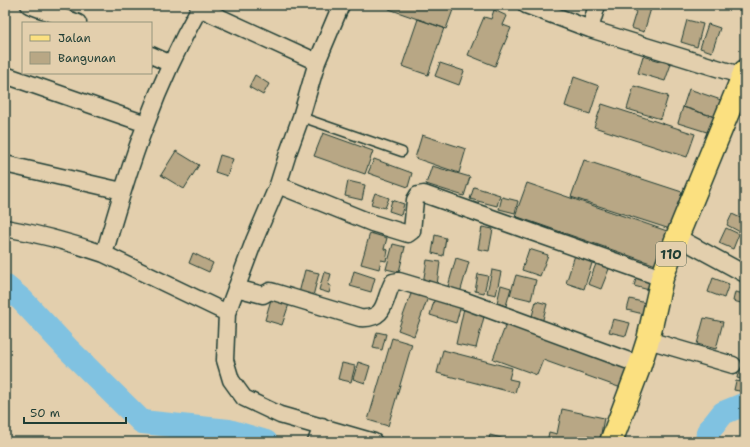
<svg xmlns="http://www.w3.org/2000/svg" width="750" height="447" viewBox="0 0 750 447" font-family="'Shantell Sans',sans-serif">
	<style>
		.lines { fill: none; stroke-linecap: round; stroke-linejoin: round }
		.river { stroke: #80c2e1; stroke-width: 24 }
		.building { fill: #b8a785; stroke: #1f3d34 }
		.lane-casing { stroke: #1f3d34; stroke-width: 11 }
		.street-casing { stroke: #1f3d34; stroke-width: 19 }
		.primary-casing { stroke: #1f3d34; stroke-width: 25 }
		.lane { stroke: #e3cfad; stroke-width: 8 }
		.street { stroke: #e3cfad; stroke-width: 16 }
		.primary { stroke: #fbe080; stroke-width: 22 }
		.labels { text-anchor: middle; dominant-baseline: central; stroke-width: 3; stroke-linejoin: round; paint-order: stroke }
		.shield { fill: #e3cfad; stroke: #5a6958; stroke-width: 1 }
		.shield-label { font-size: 14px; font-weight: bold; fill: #1f3d34 }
	</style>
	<rect width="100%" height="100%" fill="#e3cfad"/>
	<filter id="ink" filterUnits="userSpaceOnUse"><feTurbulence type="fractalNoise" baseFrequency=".025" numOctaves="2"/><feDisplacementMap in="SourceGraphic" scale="8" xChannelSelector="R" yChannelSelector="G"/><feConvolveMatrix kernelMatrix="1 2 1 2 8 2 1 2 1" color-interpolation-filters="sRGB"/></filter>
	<g filter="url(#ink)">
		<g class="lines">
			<path class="river" d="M5,286L22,300L67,348L142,422L229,431L266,442
				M707,442L708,432L723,413L745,404"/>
		</g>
		<path class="building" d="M390,5H448L454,7L446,29L389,9Z
			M638,5H652L644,32L631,28Z
			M494,10L507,16L503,25L511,28L495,66L468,55L484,17L491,19Z
			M418,19L444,28L428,75L402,66Z
			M687,20L703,24L697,47L681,42Z
			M708,24L720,28L712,52L700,48Z
			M643,56L671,64L665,81L638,73Z
			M440,63L464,71L459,85L435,76Z
			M255,75L269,84L263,95L249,87Z
			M574,77L599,86L590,114L565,106Z
			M634,86L668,96L661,119L627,109Z
			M689,89L721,100L715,117L683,107Z
			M602,104L695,134L687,157L594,127Z
			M683,107L715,117L710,133L678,123Z
			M323,133L373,151L365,174L314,156Z
			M422,135L466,149L459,173L415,158Z
			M176,151L199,165L184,189L161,175Z
			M220,155L233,159L227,176L215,172Z
			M374,159L412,173L408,187L368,173Z
			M584,160L682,192L670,229L571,197Z
			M432,166L470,177L464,196L426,184Z
			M348,181L365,185L362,200L345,196Z
			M527,183L670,232L659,266L515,216Z
			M474,187L500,195L497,206L470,199Z
			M375,193L389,198L385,208L371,204Z
			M502,197L518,201L515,213L499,209Z
			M392,200L404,204L401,215L389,211Z
			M732,214L745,220V227L742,233L727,225Z
			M482,227L493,229L489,251L478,249Z
			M726,228L739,234L733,249L719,243Z
			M370,233L387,238L384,249L388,250L386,261L381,260L379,269L361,264Z
			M435,235L446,238L443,256L432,253Z
			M745,242V252L741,249Z
			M393,244L405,247L399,272L386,269Z
			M529,249L548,255L540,276L522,270Z
			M193,253L213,263L209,272L189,263Z
			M575,255L593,260L584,289L566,283Z
			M456,258L469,262L460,293L447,290Z
			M598,259L611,264L601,289L588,284Z
			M427,260L440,262L437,285L423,283Z
			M305,270L319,273L313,296L299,293Z
			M492,270L501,272L496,295L487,293Z
			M354,271L375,278L371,292L350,286Z
			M324,272L331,274L328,285L331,286L329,293L319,290Z
			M638,272L653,276L649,290L634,286Z
			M478,274L488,276L484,293L475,291Z
			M516,275L536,280L531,300L510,295Z
			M713,278L729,284L724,298L708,292Z
			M501,285L511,288L506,306L497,303Z
			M412,291L428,297L414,336L398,330Z
			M735,292L745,294V304L733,301Z
			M436,294L462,302L456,323L430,315Z
			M272,296L290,301L282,325L265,320Z
			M630,299L654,305L651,316L627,310Z
			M536,301L547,304L542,323L531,320Z
			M464,308L485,313L476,348L456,344Z
			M704,318L723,322L716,349L697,344Z
			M508,319L633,364L624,389L543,360L537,375L493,359Z
			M613,319L630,323L626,336L609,332Z
			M377,332L386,334L382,350L373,348Z
			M392,338L412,344L388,426L368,420Z
			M443,350L512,368L509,379L518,381L515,393L437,373Z
			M358,362L370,366L365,383L353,379Z
			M342,363L355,366L351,382L338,379Z
			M740,365L745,367V380L737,378Z
			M736,381L745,383V392L734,390Z
			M562,409L604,418L600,439L587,436L586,442H547L549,432L557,434Z
			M490,435L516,442H488Z"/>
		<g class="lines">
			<defs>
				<path id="lane" d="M301,117L402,152"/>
				<path id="street" d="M29,5L78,23
					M201,5C180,43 161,83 146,124C129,166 117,211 104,254L227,313
					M341,5L317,62L301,117L288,153L278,185L254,241L227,313L225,360L231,380L244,398L280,415L374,442
					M526,5L590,29L743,76
					M199,8L317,62
					M590,29L597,5
					M151,55L171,64
					M5,75L146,124
					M5,164L122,191
					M278,185L372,223L408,234L412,231L415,200L418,195L424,194L662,278
					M5,228C41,234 69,242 104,254
					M677,237L745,274
					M236,288L263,295L270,291L274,292L360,318C387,320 383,300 393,282L399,281L463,300L640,365
					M648,340L733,365
					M316,442L322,426"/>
				<path id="primary" d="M611,442L640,365L648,340L662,278L677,237L745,71"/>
			</defs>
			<use href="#lane" class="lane-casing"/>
			<use href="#street" class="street-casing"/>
			<use href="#primary" class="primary-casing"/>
			<use href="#lane" class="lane"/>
			<use href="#street" class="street"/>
			<use href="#primary" class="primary"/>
		</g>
	</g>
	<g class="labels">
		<rect class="shield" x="656" y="242" width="30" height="24" rx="3"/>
		<g class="shield-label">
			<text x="671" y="254">110</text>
		</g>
	</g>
	<rect width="750" height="447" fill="none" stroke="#e3cfad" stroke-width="20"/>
	<rect x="10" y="10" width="730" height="427" fill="none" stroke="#1f3d34" stroke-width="1.5" filter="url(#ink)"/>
	<rect x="22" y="22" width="130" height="52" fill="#e3cfad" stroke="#95957d"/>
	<rect x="30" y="35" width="20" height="6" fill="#fbe080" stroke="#95957d"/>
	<text x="58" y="42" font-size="12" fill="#1f3d34">Jalan</text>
	<rect x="30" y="52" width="20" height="12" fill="#b8a785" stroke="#95957d"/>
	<text x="58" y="62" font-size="12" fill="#1f3d34">Bangunan</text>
	<path d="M24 417v6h102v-6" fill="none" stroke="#1f3d34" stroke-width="2"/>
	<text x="30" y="417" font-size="12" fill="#1f3d34" stroke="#e3cfad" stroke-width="3" paint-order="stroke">50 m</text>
</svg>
